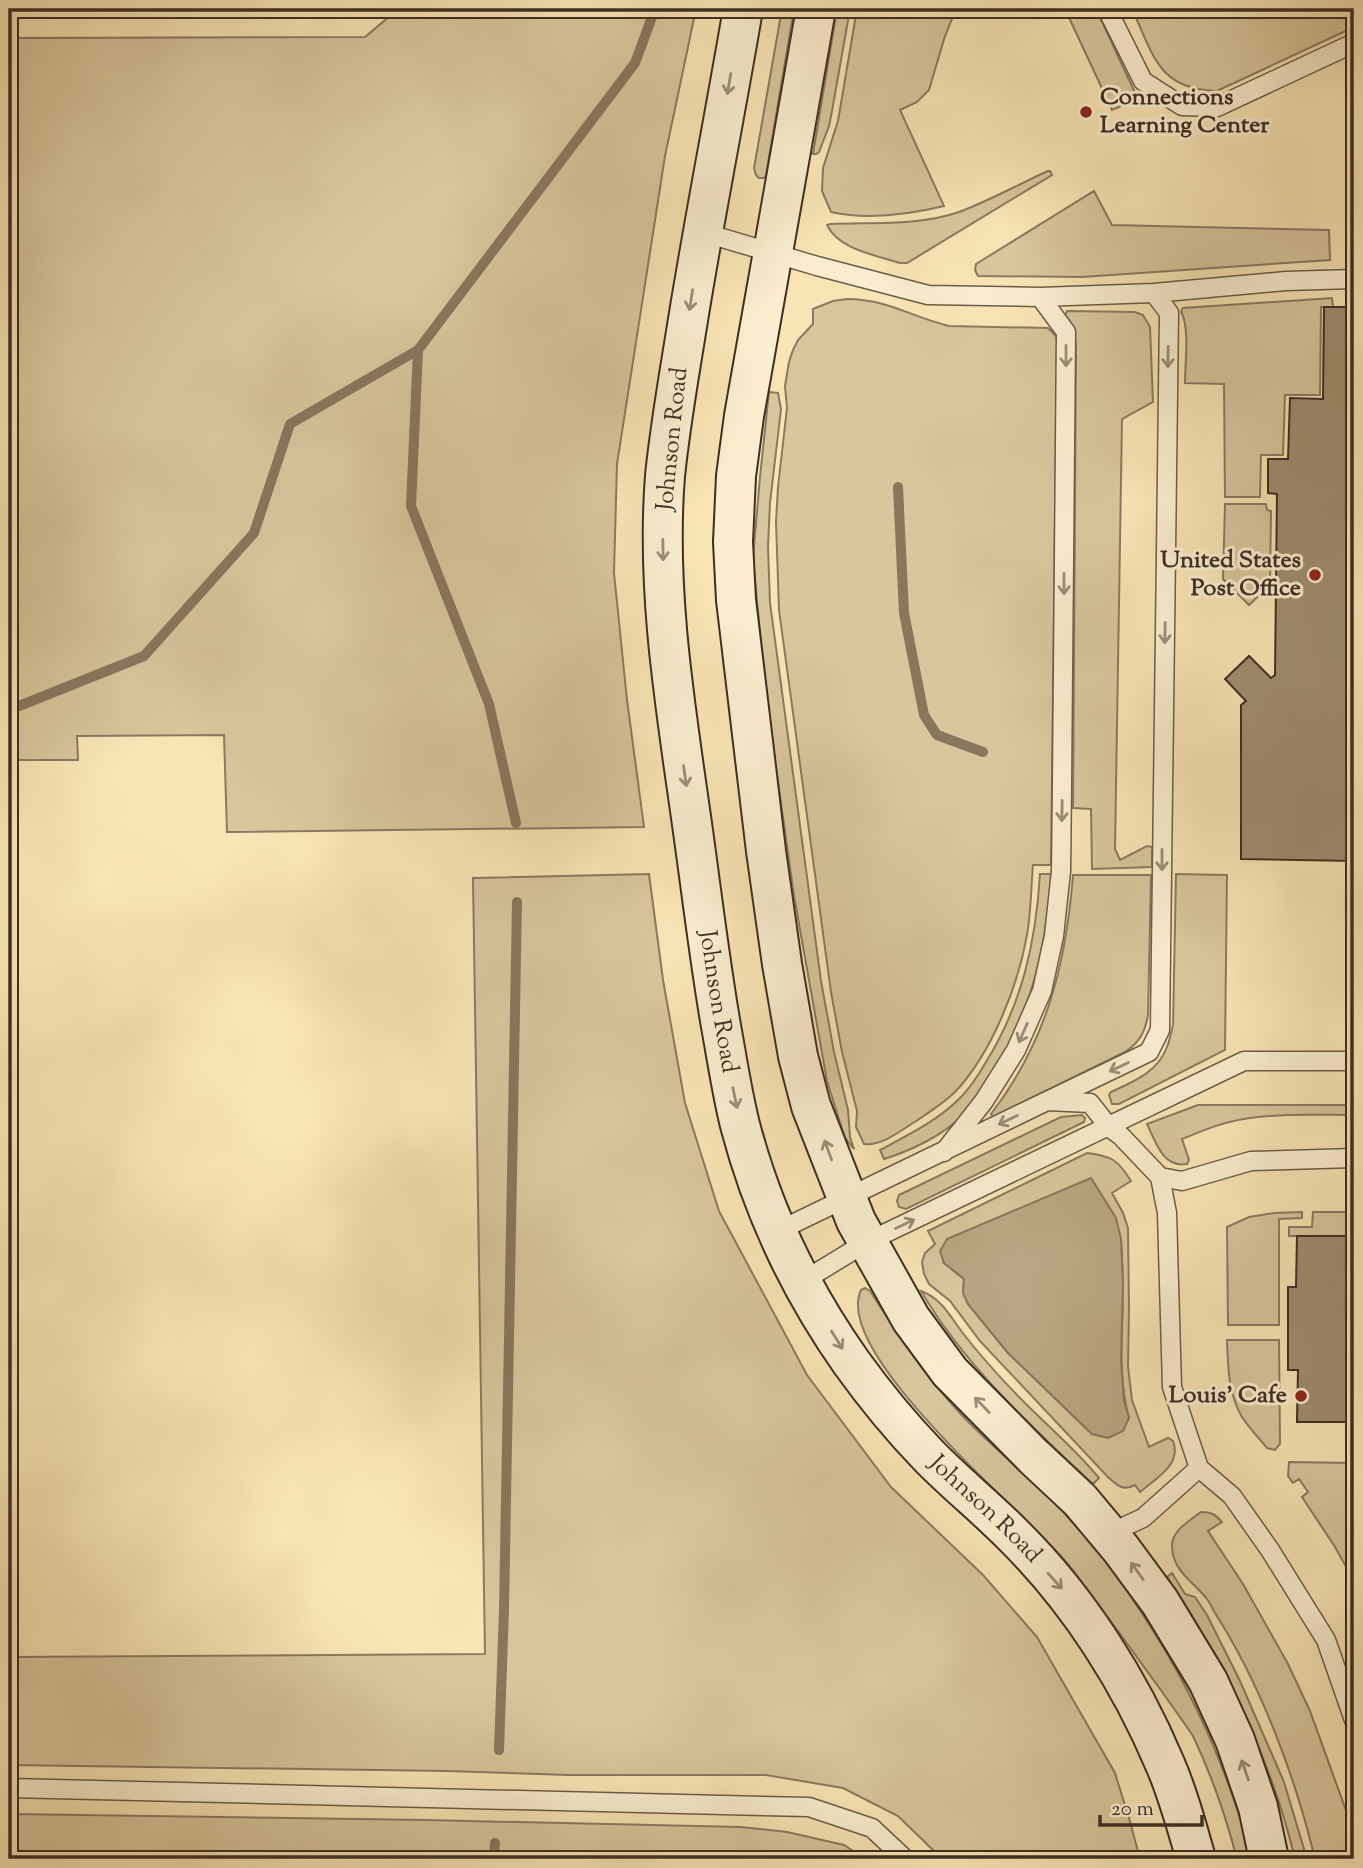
<svg xmlns="http://www.w3.org/2000/svg" width="1363" height="1868" viewBox="0 0 1363 1868" font-family="'Sorts Mill Goudy',serif">
	<style>
		.green { fill: #d8c69c; stroke: #8b7a60; stroke-width: 2; fill-rule: evenodd }
		.water { fill: #b9a783; stroke: #88775d; stroke-width: 2 }
		.lines { fill: none; stroke-linecap: round; stroke-linejoin: round }
		.stream { stroke: #88775d; stroke-width: 10 }
		.building { fill: #9f8d6f; stroke: #3e2e23; stroke-width: 2 }
		.service-casing { stroke: #6c5c48; stroke-width: 21 }
		.secondary-casing { stroke: #3e2e23; stroke-width: 42 }
		.service { stroke: #faeecf; stroke-width: 18 }
		.secondary { stroke: #faeecf; stroke-width: 38 }
		.oneway { stroke: #9c8e79 }
		.poi-dot { fill: #8f2418; stroke: #faeecf; stroke-width: 2.5 }
		.labels { text-anchor: middle; dominant-baseline: central; stroke-width: 6; stroke-linejoin: round; paint-order: stroke }
		.poi-label { font-size: 24px; font-weight: bold; fill: #3e2e23; stroke: #faeecf; text-anchor: end }
		.street-label { font-size: 24px; fill: #3e2e23; stroke: #faeecf }
	</style>
	<rect width="100%" height="100%" fill="#f8e5b5"/>
	<filter id="stains"><feTurbulence type="fractalNoise" baseFrequency=".00286" numOctaves="4"/><feColorMatrix values="0 0 0 0 .2 0 0 0 0 .09 0 0 0 0 .02 0 0 0 .5 -.17"/></filter>
	<radialGradient id="worn" r=".72"><stop offset=".6" stop-color="#630" stop-opacity="0"/><stop offset="1" stop-color="#630" stop-opacity=".3"/></radialGradient>
	<path class="green" d="M407,9H696L665,156L617,464L614,573L627,700L644,827L227,832L224,735L77,736L78,760H9V38L365,37L397,10Z
		M782,9H794L766,175L764,178H759L756,175L754,168Z
		M837,9H850L832,111L829,126L819,152L816,154H813Z
		M857,9H956L945,36L929,90L917,102L900,110L944,206C907,215 867,220 831,212L822,191L823,168L838,121Z
		M1065,9H1096L1138,99L1112,110Z
		M1132,9H1354V27L1217,91C1158,89 1154,56 1132,9Z
		M1048,171H1050L1052,175L907,263H900C876,255 839,250 827,225L830,224C871,222 919,226 959,212C989,201 1019,184 1048,171Z
		M1094,191L1112,225L1329,230L1330,260L1082,277L978,276L975,270L976,264Z
		M1332,298L1333,307H1321L1320,395H1285L1283,455H1261L1260,497H1225L1224,384L1185,383C1185,362 1190,329 1181,311L1183,308Z
		M847,299C886,299 912,317 949,326L1048,328L1056,336L1057,341L1051,865H1033C1031,888 1031,912 1027,935C1018,986 992,1052 956,1091C943,1104 928,1113 913,1123C899,1132 881,1146 864,1144L856,1127L857,1111L842,1052L831,992L779,610L776,522L778,487L787,408L785,386L789,362L793,350L798,340L813,324V309L833,301Z
		M1067,311L1135,312L1143,315L1150,327L1153,402L1122,419L1115,849L1120,860L1147,846L1152,847V867L1092,869L1091,809L1073,808L1076,348L1074,329L1065,316Z
		M769,392L778,393L781,409L770,503L768,547L770,603L821,981L834,1052L848,1110L850,1137L854,1149L845,1138L827,1081L794,896L766,696L753,558L760,477Z
		M1225,504H1266L1267,510L1271,511L1270,585L1249,605L1223,579Z
		M649,874L663,980L685,1103L719,1211L807,1375L891,1487L983,1575L1037,1637L1115,1773L1129,1818L1140,1859H940L937,1854L898,1816L843,1788L766,1775H568L446,1771L9,1765V1657L485,1654L473,878Z
		M1040,874H1051C1046,950 1032,1011 991,1076C983,1089 974,1104 963,1115C944,1135 910,1151 884,1159L880,1150C908,1135 939,1120 961,1097C971,1087 979,1074 986,1062C1022,1004 1036,942 1040,874Z
		M1176,874L1227,875L1225,1050L1119,1104H1112L1109,1095L1111,1092C1133,1082 1158,1072 1167,1047C1170,1040 1171,1032 1173,1025Z
		M1073,875H1151L1148,1015C1145,1032 1140,1042 1125,1052L993,1117L991,1114C1047,1041 1066,964 1073,875Z
		M1198,1105H1354V1115C1318,1115 1280,1113 1244,1119C1223,1122 1202,1131 1182,1139L1189,1160L1187,1164C1163,1168 1156,1143 1147,1124Z
		M1082,1115L1085,1118L1084,1122L906,1209L899,1207L897,1201L899,1195L1061,1117Z
		M1087,1153C1112,1156 1118,1160 1131,1181L1112,1193L1123,1213L1128,1228L1129,1310L1128,1366L1132,1400L1149,1447L1168,1438L1173,1441C1182,1465 1156,1478 1140,1492L1135,1485C1122,1492 1116,1484 1107,1476L980,1341L950,1301L929,1284L924,1274L922,1262L925,1253L935,1244L928,1231ZM1121,1239C1122,1255 1123,1271 1123,1288C1123,1331 1117,1375 1129,1418L1092,1434L1008,1353L968,1304L963,1293L964,1279L944,1263Z
		M1302,1212V1218L1279,1219V1325H1228L1227,1227L1249,1217L1274,1213Z
		M1313,1212H1354V1236H1289V1227H1312Z
		M865,1288L870,1291C897,1333 924,1374 958,1411C986,1442 1020,1468 1050,1498C1067,1516 1084,1534 1099,1553C1114,1571 1127,1590 1139,1609C1191,1686 1228,1769 1252,1859H1237C1226,1817 1212,1776 1193,1736C1168,1699 1141,1663 1115,1627C1099,1606 1084,1584 1067,1563C1027,1514 831,1354 861,1290Z
		M921,1291C941,1298 950,1316 962,1332C982,1358 1004,1382 1027,1405C1051,1429 1077,1451 1099,1478L1093,1484C1030,1425 965,1366 921,1291Z
		M1227,1340H1279L1280,1444L1275,1450L1267,1448C1259,1438 1249,1428 1242,1417C1228,1393 1228,1367 1227,1340Z
		M1289,1462L1354,1463V1581L1335,1547L1302,1497L1308,1492L1299,1479L1293,1483L1288,1476Z
		M1201,1512C1211,1512 1215,1514 1222,1522L1208,1531L1243,1584L1288,1664L1310,1711L1348,1816L1354,1859H1315C1295,1776 1261,1685 1215,1613C1212,1608 1210,1603 1207,1599C1194,1582 1173,1572 1172,1547C1171,1531 1189,1521 1201,1512Z
		M1172,1573L1185,1594L1195,1597L1207,1615L1240,1681L1284,1782L1307,1859H1295C1271,1758 1224,1663 1167,1577Z
		M9,1814L425,1820L741,1827L787,1832L844,1845L865,1859H9Z"/>
	<path class="water" d="M1091,1178L1116,1218L1121,1239L1123,1285L1121,1360L1124,1400L1129,1418L1123,1431L1108,1438L1092,1434L1008,1353L968,1304L963,1293L964,1279L944,1263L940,1251L947,1239Z"/>
	<g class="lines">
		<path class="stream" d="M418,350L411,506L489,704L516,823
			M898,487L904,613L924,715L937,735L983,752
			M9,710L144,656L254,533L290,424L418,350L635,63L655,9
			M499,1750L504,1609L517,902
			M494,1859L495,1843"/>
	</g>
	<path class="building" d="M1324,307H1354V861L1241,859V705L1246,701L1225,679L1249,656L1271,678L1275,675L1277,494L1268,493V459H1288L1290,398L1323,399Z
		M1297,1236H1354V1422H1297L1298,1370H1288V1287H1296Z"/>
	<g class="lines">
		<defs>
			<path id="service" d="M1107,9L1143,81L1182,106L1217,107L1354,43
				M702,232L817,266L928,295L1040,297L1154,293L1286,281L1354,279
				M1047,1101L1149,1052L1160,1030L1169,313L1154,293
				M944,1152L984,1101L1016,1050L1042,991L1054,936L1061,871L1062,786L1066,332L1040,297
				M1160,1177L1182,1181L1251,1161L1354,1158
				M778,1231L1047,1101L1090,1103L1109,1127L1121,1136L1160,1177L1167,1213L1172,1387L1199,1468L1143,1518L1108,1534
				M803,1281L867,1242L1244,1061H1354
				M1199,1468L1232,1496L1270,1550L1326,1640L1354,1720
				M9,1788L809,1807L872,1828L905,1859"/>
			<g id="secondary">
				<path id="s1" d="M743,9C725,115 704,220 687,326C679,376 670,426 665,476C656,590 675,704 691,817C701,887 709,957 721,1026C727,1059 732,1093 740,1125C762,1209 801,1291 851,1362C874,1394 900,1426 928,1455C956,1484 988,1509 1016,1538C1079,1601 1130,1681 1165,1764C1178,1794 1187,1827 1196,1859"/>
				<path d="M816,9L744,416L736,476L733,542L736,600L766,851L782,964L798,1056L811,1106L856,1221L911,1319L950,1372L1034,1457L1080,1500L1121,1549L1160,1602L1208,1681L1235,1740L1258,1807L1269,1859"/>
			</g>
		</defs>
		<use href="#service" class="service-casing"/>
		<use href="#secondary" class="secondary-casing"/>
		<use href="#service" class="service"/>
		<use href="#secondary" class="secondary"/>
	</g>
	<defs><path id="oneway-shaft" d="M-6 0H5M1.5-3L5.5 0L1.5 3" fill="none" stroke-width="1.6" stroke-linecap="round" stroke-linejoin="round" transform="scale(1.75)"/></defs>
	<g class="oneway">
		<use href="#oneway-shaft" transform="translate(729 84) rotate(100)"/>
		<use href="#oneway-shaft" transform="translate(691 300) rotate(99)"/>
		<use href="#oneway-shaft" transform="translate(1066 356) rotate(90)"/>
		<use href="#oneway-shaft" transform="translate(1168 357) rotate(91)"/>
		<use href="#oneway-shaft" transform="translate(663 550) rotate(89)"/>
		<use href="#oneway-shaft" transform="translate(1064 584) rotate(90)"/>
		<use href="#oneway-shaft" transform="translate(1165 633) rotate(91)"/>
		<use href="#oneway-shaft" transform="translate(685 776) rotate(82)"/>
		<use href="#oneway-shaft" transform="translate(1062 811) rotate(91)"/>
		<use href="#oneway-shaft" transform="translate(1162 860) rotate(90)"/>
		<use href="#oneway-shaft" transform="translate(1023 1033) rotate(114)"/>
		<use href="#oneway-shaft" transform="translate(1119 1067) rotate(154)"/>
		<use href="#oneway-shaft" transform="translate(735 1098) rotate(78)"/>
		<use href="#oneway-shaft" transform="translate(1008 1120) rotate(154)"/>
		<use href="#oneway-shaft" transform="translate(828 1150) rotate(-110)"/>
		<use href="#oneway-shaft" transform="translate(905 1224) rotate(-25)"/>
		<use href="#oneway-shaft" transform="translate(837 1340) rotate(58)"/>
		<use href="#oneway-shaft" transform="translate(982 1405) rotate(-134)"/>
		<use href="#oneway-shaft" transform="translate(1137 1571) rotate(-126)"/>
		<use href="#oneway-shaft" transform="translate(1055 1581) rotate(48)"/>
		<use href="#oneway-shaft" transform="translate(1245 1770) rotate(-109)"/>
	</g>
	<g class="poi-dot">
		<circle cx="1086" cy="112" r="7"/>
		<circle cx="1315" cy="575" r="7"/>
		<circle cx="1301" cy="1396" r="7"/>
	</g>
	<g class="labels">
		<g class="poi-label">
			<text x="1100" y="98" text-anchor="start">Connections<tspan x="1100" dy="28">Learning Center</tspan></text>
			<text x="1301" y="561">United States<tspan x="1301" dy="28">Post Office</tspan></text>
			<text x="1287" y="1396">Louis' Cafe</text>
		</g>
		<g class="street-label">
			<text transform="translate(673 439) rotate(-84)">Johnson Road</text>
			<text stroke="none"><textPath href="#s1" startOffset="1003">Johnson Road</textPath></text>
			<text stroke="none"><textPath href="#s1" startOffset="1591">Johnson Road</textPath></text>
		</g>
	</g>
	<rect width="1363" height="1868" fill="none" stroke="#f8e5b5" stroke-width="35"/>
	<rect x="10" y="10" width="1342" height="1847" fill="none" stroke="#3e2e23" stroke-width="3.5"/>
	<rect x="18" y="18" width="1328" height="1833" fill="none" stroke="#3e2e23" stroke-width="2"/>
	<path d="M1100 1815v10h102v-10" fill="none" stroke="#3e2e23" stroke-width="3.5"/>
	<text x="1111" y="1815" font-size="21" fill="#3e2e23" stroke="#faeecf" stroke-width="5" paint-order="stroke">20 m</text>
	<rect width="100%" height="100%" filter="url(#stains)"/>
	<rect width="100%" height="100%" fill="url(#worn)"/>
</svg>
